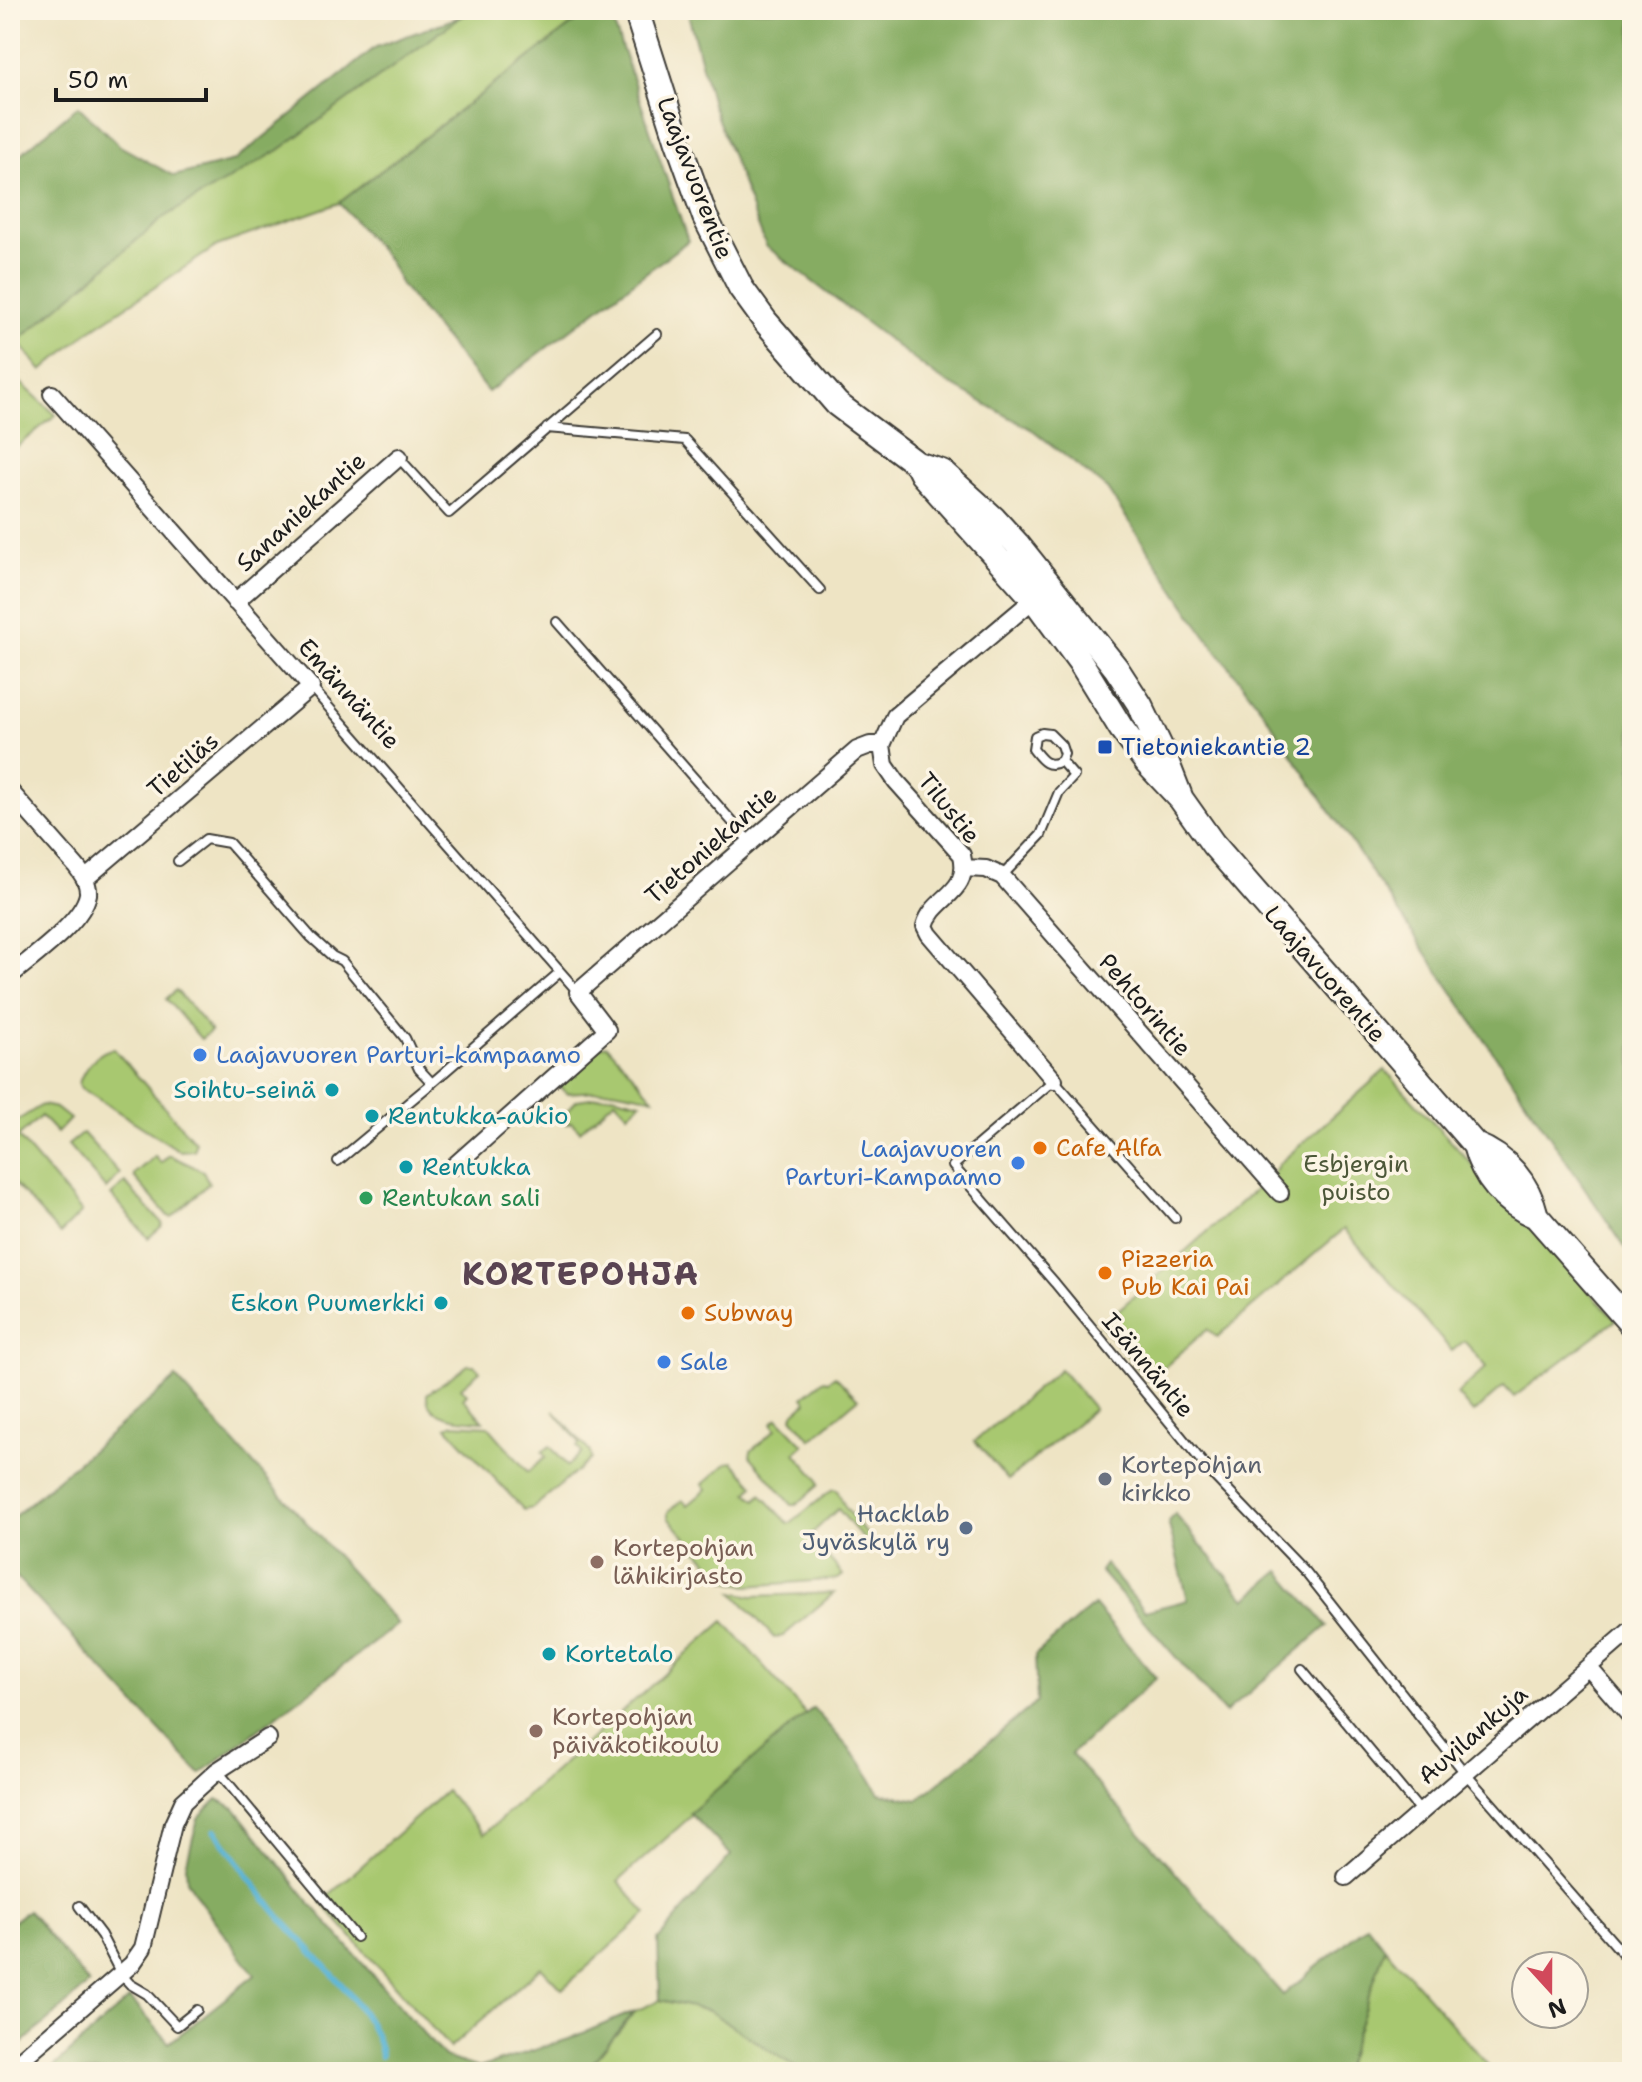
<svg xmlns="http://www.w3.org/2000/svg" width="1642" height="2082" viewBox="0 0 1642 2082" font-family="'Shantell Sans',sans-serif">
	<style>
		.green { fill: #a8c870; stroke: #627246; stroke-width: 2 }
		.forest { fill: #86ac62; stroke: #51643f; stroke-width: 2 }
		.lines { fill: none; stroke-linecap: round; stroke-linejoin: round }
		.stream { stroke: #57b3d5; stroke-width: 6 }
		.service-casing { stroke: #3c3a35; stroke-width: 12 }
		.minor-casing { stroke: #3c3a35; stroke-width: 20 }
		.secondary-casing { stroke: #3c3a35; stroke-width: 28 }
		.service { stroke: #fff; stroke-width: 8 }
		.minor { stroke: #fff; stroke-width: 16 }
		.secondary { stroke: #fff; stroke-width: 24 }
		.transit-dot { fill: #1a4fb4; stroke: #fcf5e5; stroke-width: 3 }
		.shop-dot { fill: #3f7fe0; stroke: #fcf5e5; stroke-width: 3 }
		.culture-dot { fill: #0f9aa8; stroke: #fcf5e5; stroke-width: 3 }
		.food-dot { fill: #e8710a; stroke: #fcf5e5; stroke-width: 3 }
		.leisure-dot { fill: #2e9e5b; stroke: #fcf5e5; stroke-width: 3 }
		.worship-dot { fill: #6b7280; stroke: #fcf5e5; stroke-width: 3 }
		.service-dot { fill: #5c6f8a; stroke: #fcf5e5; stroke-width: 3 }
		.education-dot { fill: #8d6e63; stroke: #fcf5e5; stroke-width: 3 }
		.labels { text-anchor: middle; dominant-baseline: central; stroke-width: 7; stroke-linejoin: round; paint-order: stroke }
		.street-label { font-size: 24px; fill: #1c1c1c; stroke: #fcf5e5 }
		.transit-label { font-size: 24px; fill: #164399; stroke: #fcf5e5; text-anchor: start }
		.shop-label { font-size: 24px; fill: #366cbe; stroke: #fcf5e5; text-anchor: start }
		.culture-label { font-size: 24px; fill: #0d838f; stroke: #fcf5e5; text-anchor: start }
		.food-label { font-size: 24px; fill: #c56008; stroke: #fcf5e5; text-anchor: start }
		.park-label { font-size: 24px; fill: #4d5839; stroke: #fcf5e5 }
		.leisure-label { font-size: 24px; fill: #27864d; stroke: #fcf5e5; text-anchor: start }
		.worship-label { font-size: 24px; fill: #5b616d; stroke: #fcf5e5; text-anchor: start }
		.service-label { font-size: 24px; fill: #4e5e75; stroke: #fcf5e5; text-anchor: end }
		.education-label { font-size: 24px; fill: #785e54; stroke: #fcf5e5; text-anchor: start }
		.district-label { font-size: 32px; font-weight: bold; letter-spacing: 2px; fill: #5a4452; stroke: #fcf5e5 }
	</style>
	<rect width="100%" height="100%" fill="#fcf5e5"/>
	<filter id="ink" filterUnits="userSpaceOnUse"><feTurbulence type="fractalNoise" baseFrequency=".0125" numOctaves="2"/><feDisplacementMap in="SourceGraphic" scale="16" xChannelSelector="R" yChannelSelector="G"/><feConvolveMatrix kernelMatrix="1 2 1 2 8 2 1 2 1" color-interpolation-filters="sRGB"/></filter>
	<filter id="wash" filterUnits="userSpaceOnUse"><feTurbulence type="fractalNoise" baseFrequency=".006" numOctaves="4" result="noise"/><feDisplacementMap in="SourceGraphic" scale="32" xChannelSelector="R" yChannelSelector="G"/><feGaussianBlur stdDeviation="1.8" result="paint"/><feColorMatrix in="noise" values="0 0 0 0 0 0 0 0 0 0 0 0 0 0 0 0 0 1.4 0 .05"/><feComposite in="paint" operator="in"/></filter>
	<g filter="url(#wash)">
		<rect width="100%" height="100%" fill="#eee4c4"/>
		<path class="green" d="M479,10H591L339,203L217,246L89,331L42,371L18,341L164,217L279,150L462,16Z
			M10,373L56,415L10,452Z
			M176,990L211,1031L201,1039L166,999Z
			M607,1045L654,1098L613,1090L567,1093L560,1087V1079L598,1047Z
			M114,1049L195,1142L194,1150L180,1151L81,1088L79,1084C82,1070 99,1049 114,1049Z
			M1385,1070L1616,1320L1514,1397L1504,1386L1473,1413L1457,1394L1487,1367L1464,1341L1452,1351L1344,1229L1217,1337L1207,1329L1149,1381L1101,1325L1272,1175L1279,1164Z
			M612,1095L641,1102L628,1114L615,1100L580,1131L571,1122L566,1124L568,1110L577,1100Z
			M42,1105L56,1108L70,1119L57,1133L41,1116L18,1137L82,1212L60,1234L10,1179V1125Z
			M83,1133L120,1174L106,1189L68,1145Z
			M169,1155L203,1171L209,1183L172,1217L168,1216L134,1177V1174L155,1156L161,1163Z
			M125,1183L162,1223L163,1225L148,1238L111,1195Z
			M468,1365H474L480,1371L461,1387L467,1394L463,1398L483,1421C464,1420 425,1419 427,1394Z
			M1060,1369L1094,1409L1008,1480L975,1441Z
			M835,1376L858,1399L811,1439L792,1417L793,1414L807,1402L803,1397L824,1380L828,1381Z
			M554,1411L590,1452L591,1459L533,1508L524,1510L447,1427L453,1424L488,1426L528,1472L546,1457L542,1452L550,1446L567,1466L582,1453L577,1446L580,1443Z
			M778,1418L804,1445L795,1453L817,1478L819,1485L796,1505H792L750,1456L751,1451L776,1429L772,1423Z
			M733,1462L754,1485L748,1493L756,1500L761,1494L789,1524L833,1489L837,1490L845,1507L877,1547L873,1550L838,1509L810,1535L843,1575L838,1579L748,1586L725,1580L668,1518V1512L682,1500L688,1505L707,1489L703,1484L727,1463Z
			M733,1592L752,1596L834,1593L783,1636L774,1638Z
			M724,1621L806,1714L618,1881L647,1914L562,1989L541,1967L450,2048L321,1902L446,1791L484,1834Z
			M1385,1948L1494,2072H1343Z
			M660,2000L709,2011L804,2072H585L635,2011Z"/>
		<path class="forest" d="M591,10H609L688,241L488,392L401,285L389,261L339,203Z
			M687,10H1632V1258L1260,707L1207,638L1107,489L1034,431L937,377L766,246L712,104Z
			M462,16L279,150L164,217L18,341L10,334V163L78,106L120,146L174,176L234,161L376,47Z
			M176,1378L398,1624L200,1774L10,1570V1520Z
			M1175,1514L1246,1599L1280,1571L1327,1626L1225,1713L1100,1571L1105,1564L1145,1611L1188,1600L1168,1521Z
			M1094,1605L1156,1678L1071,1754L1283,1995L1367,1925L1385,1948L1343,2072H804L709,2011L660,2000L658,1940L731,1855L690,1813L813,1708L861,1762L879,1793L918,1800L1037,1702L1035,1655Z
			M217,1799L235,1808L310,1903L444,2057L479,2068L569,2039L635,2011L585,2072H48L130,1998L169,2043L255,1975L199,1900L187,1880L186,1865L198,1818Z
			M28,1910L89,1984L10,2054V1924Z"/>
		<g class="lines">
			<path class="stream" d="M215,1830C237,1859 257,1891 281,1918C310,1952 377,2012 381,2056"/>
		</g>
	</g>
	<g filter="url(#ink)">
		<g class="lines">
			<defs>
				<path id="service" d="M547,428L685,440L820,590
					M399,458L449,513L657,334
					M557,622L750,842
					M311,687L578,992
					M178,861L206,839L229,843L311,937L332,956L342,961L405,1038L419,1069L432,1083L338,1161
					M1002,876L1041,835L1059,792L1074,776L1061,761C1047,769 1041,759 1033,749L1035,736L1042,733L1050,734L1061,745L1064,754L1061,761
					M432,1083L560,972
					M1175,1218L1054,1080L953,1166L1055,1283L1212,1474L1306,1572L1465,1773L1632,1964
					M1302,1669L1421,1812
					M218,1771L356,1937
					M79,1906L101,1935L121,1974L130,1984L147,1994L177,2026L197,2010"/>
				<path id="minor" d="M52,394L311,687L85,879
					M1040,594L895,716L882,745L885,765L896,781L962,855C971,894 933,896 925,926L929,934L1054,1080
					M235,602L399,457
					M10,791L76,866C82,874 89,883 88,894C83,922 31,958 10,976
					M965,868L986,869L1002,876L1280,1193
					M454,1166L607,1030L578,992L857,750L870,745H882
					M1589,1668L1632,1718
					M1346,1877L1632,1629
					M10,2069L132,1964L143,1948L173,1824L183,1802L217,1771L268,1738"/>
				<path id="secondary" d="M636,10L678,142L705,217L741,288L765,321L837,404L917,464L942,472L994,519L1017,544L1116,668L1140,705L1163,753L1181,799
					M917,464L922,474L1034,599L1081,663L1121,728L1148,764L1181,799L1213,844L1475,1145C1483,1177 1505,1203 1536,1216
					M1475,1145C1506,1157 1528,1183 1536,1216L1632,1325"/>
			</defs>
			<use href="#service" class="service-casing"/>
			<use href="#minor" class="minor-casing"/>
			<use href="#secondary" class="secondary-casing"/>
			<use href="#service" class="service"/>
			<use href="#minor" class="minor"/>
			<use href="#secondary" class="secondary"/>
		</g>
	</g>
	<rect class="transit-dot" x="1097" y="739" width="16" height="16" rx="4"/>
	<g class="shop-dot">
		<circle cx="200" cy="1055" r="8"/>
		<circle cx="1018" cy="1163" r="8"/>
		<circle cx="664" cy="1362" r="8"/>
	</g>
	<g class="culture-dot">
		<circle cx="332" cy="1090" r="8"/>
		<circle cx="372" cy="1116" r="8"/>
		<circle cx="406" cy="1167" r="8"/>
		<circle cx="441" cy="1303" r="8"/>
		<circle cx="549" cy="1654" r="8"/>
	</g>
	<g class="food-dot">
		<circle cx="1040" cy="1148" r="8"/>
		<circle cx="1105" cy="1273" r="8"/>
		<circle cx="688" cy="1313" r="8"/>
	</g>
	<circle class="leisure-dot" cx="366" cy="1198" r="8"/>
	<circle class="worship-dot" cx="1105" cy="1479" r="8"/>
	<circle class="service-dot" cx="966" cy="1528" r="8"/>
	<g class="education-dot">
		<circle cx="597" cy="1562" r="8"/>
		<circle cx="536" cy="1731" r="8"/>
	</g>
	<g class="labels">
		<g class="street-label">
			<text transform="translate(695 178) rotate(69)">Laajavuorentie</text>
			<text transform="translate(301 512) rotate(-42)">Sananiekantie</text>
			<text transform="translate(349 694) rotate(48)">Emännäntie</text>
			<text transform="translate(183 765) rotate(-41)">Tietiläs</text>
			<text transform="translate(949 808) rotate(51)">Tilustie</text>
			<text transform="translate(711 845) rotate(-41)">Tietoniekantie</text>
			<text transform="translate(1325 974) rotate(49)">Laajavuorentie</text>
			<text transform="translate(1145 1005) rotate(49)">Pehtorintie</text>
			<text transform="translate(1148 1365) rotate(50)">Isännäntie</text>
			<text transform="translate(1473 1735) rotate(-41)">Auvilankuja</text>
		</g>
		<g class="transit-label">
			<text x="1121" y="747">Tietoniekantie 2</text>
		</g>
		<g class="shop-label">
			<text x="216" y="1055">Laajavuoren Parturi-kampaamo</text>
			<text x="1002" y="1149" text-anchor="end">Laajavuoren<tspan x="1002" dy="28">Parturi-Kampaamo</tspan></text>
			<text x="680" y="1362">Sale</text>
		</g>
		<g class="culture-label">
			<text x="316" y="1090" text-anchor="end">Soihtu-seinä</text>
			<text x="388" y="1116">Rentukka-aukio</text>
			<text x="422" y="1167">Rentukka</text>
			<text x="425" y="1303" text-anchor="end">Eskon Puumerkki</text>
			<text x="565" y="1654">Kortetalo</text>
		</g>
		<g class="food-label">
			<text x="1056" y="1148">Cafe Alfa</text>
			<text x="1121" y="1259">Pizzeria<tspan x="1121" dy="28">Pub Kai Pai</tspan></text>
			<text x="704" y="1313">Subway</text>
		</g>
		<g class="park-label">
			<text x="1356" y="1164">Esbjergin<tspan x="1356" dy="28">puisto</tspan></text>
		</g>
		<g class="leisure-label">
			<text x="382" y="1198">Rentukan sali</text>
		</g>
		<g class="worship-label">
			<text x="1121" y="1465">Kortepohjan<tspan x="1121" dy="28">kirkko</tspan></text>
		</g>
		<g class="service-label">
			<text x="950" y="1514">Hacklab<tspan x="950" dy="28">Jyväskylä ry</tspan></text>
		</g>
		<g class="education-label">
			<text x="613" y="1548">Kortepohjan<tspan x="613" dy="28">lähikirjasto</tspan></text>
			<text x="552" y="1717">Kortepohjan<tspan x="552" dy="28">päiväkotikoulu</tspan></text>
		</g>
		<g class="district-label">
			<text x="581" y="1273">KORTEPOHJA</text>
		</g>
	</g>
	<rect width="1642" height="2082" fill="none" stroke="#fcf5e5" stroke-width="40"/>
	<g transform="translate(1550 1990) rotate(159)"><circle r="38" fill="#fcf5e5" stroke="#a29e95" stroke-width="2"/>
	<path d="M0-6L14 30L0 20L-14 30Z" fill="#d1495b"/>
	<text y="-12" font-size="22" font-weight="bold" text-anchor="middle" fill="#1c1c1c">N</text>
	</g>
	<path d="M56 88v12h150v-12" fill="none" stroke="#1c1c1c" stroke-width="4"/>
	<text x="68" y="88" font-size="24" fill="#1c1c1c" stroke="#fcf5e5" stroke-width="6" paint-order="stroke">50 m</text>
</svg>
